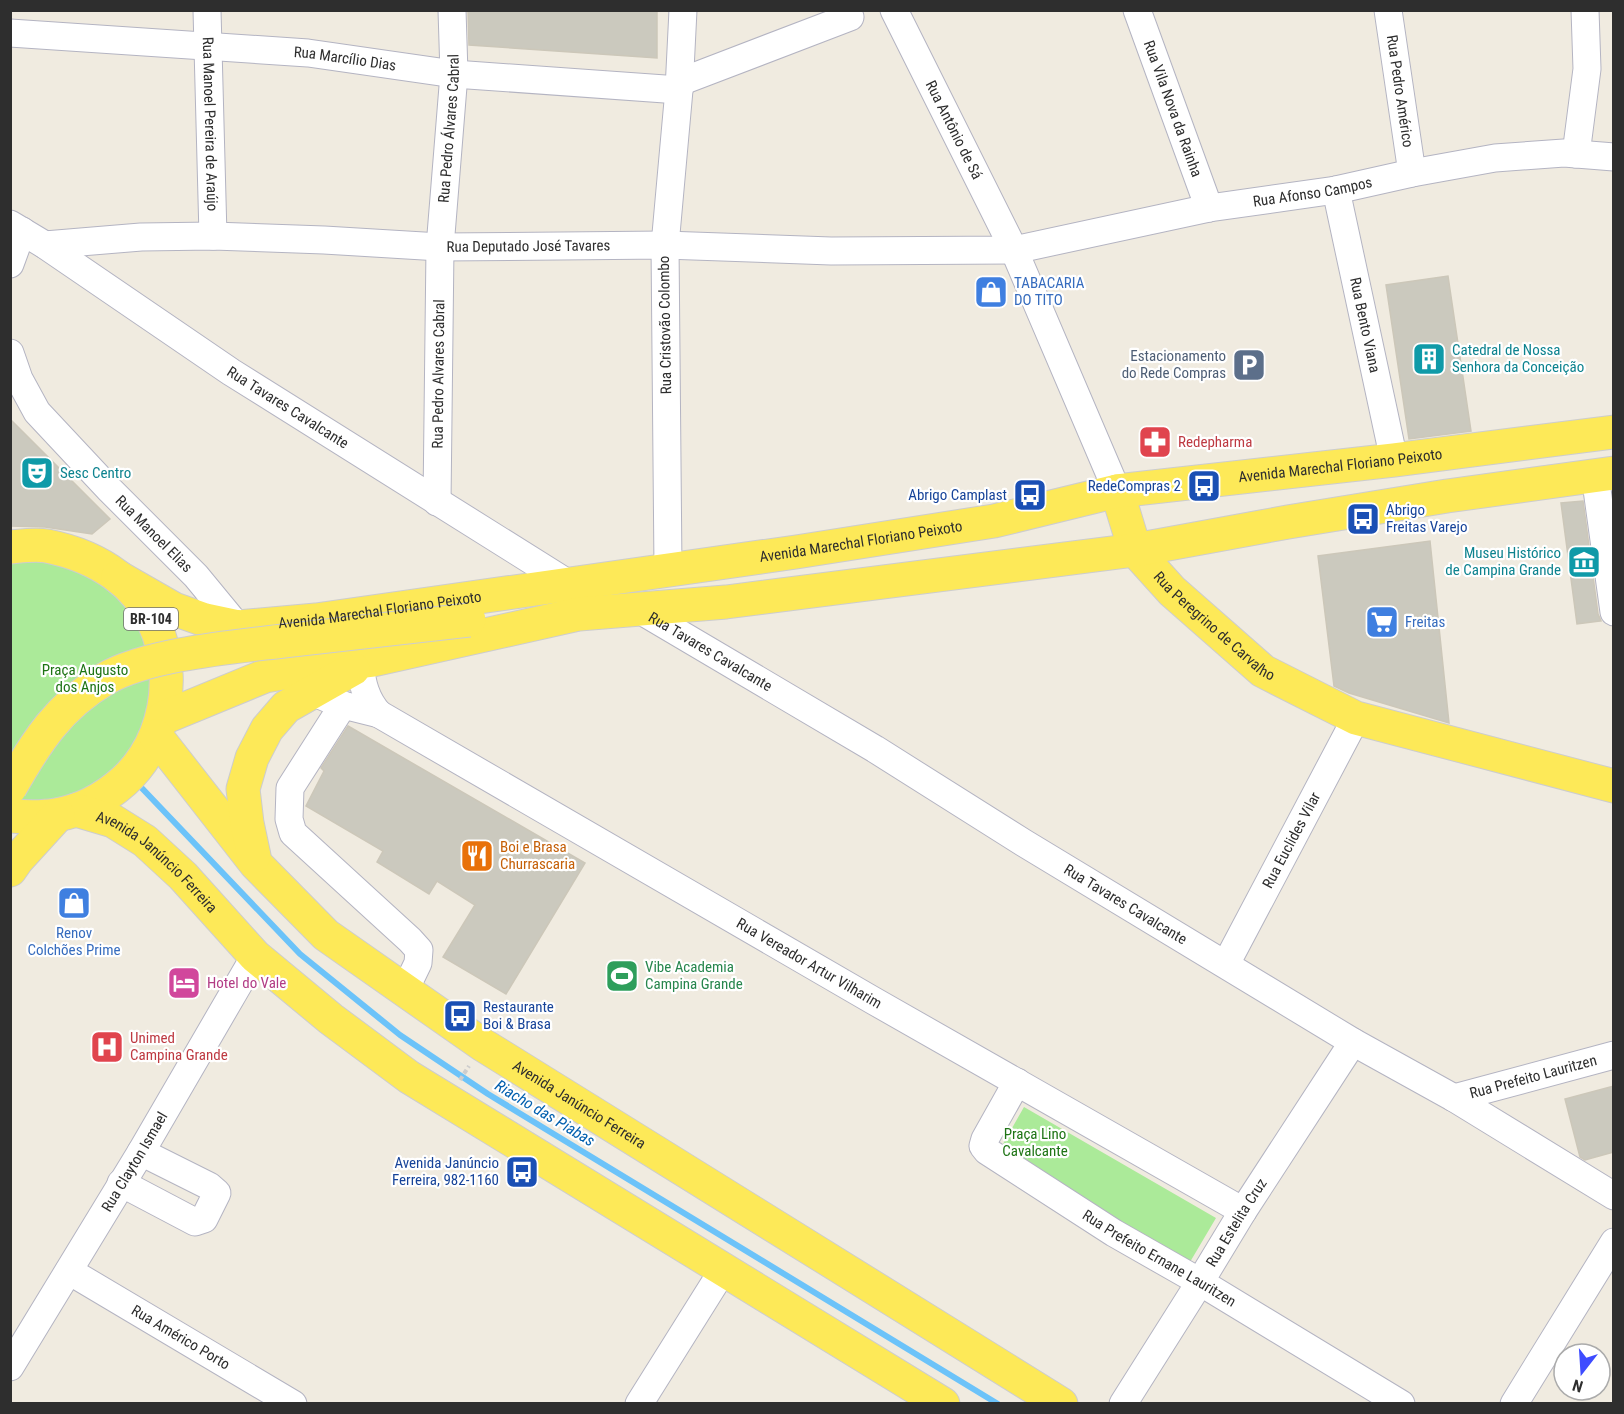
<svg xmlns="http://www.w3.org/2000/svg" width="1624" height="1414" viewBox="0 0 1624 1414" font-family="'Roboto Condensed',sans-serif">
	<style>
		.green { fill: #abea99 }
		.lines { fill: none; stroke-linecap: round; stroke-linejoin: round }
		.stream { stroke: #6cc3f9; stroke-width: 6 }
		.building { fill: #cbc9be; stroke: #ccc7b9; stroke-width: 1.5 }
		.minor-casing { stroke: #b4b4c2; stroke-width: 29 }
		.major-casing { stroke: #cdcdcd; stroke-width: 35 }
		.path { stroke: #cdcdcd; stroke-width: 4; stroke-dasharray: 4.5 3; stroke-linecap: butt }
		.minor { stroke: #fff; stroke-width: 27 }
		.major { stroke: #fde958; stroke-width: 33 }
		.major-bridge-casing { stroke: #cdcdcd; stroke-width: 35; stroke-linecap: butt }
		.major-bridge { stroke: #fde958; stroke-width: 33 }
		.labels { text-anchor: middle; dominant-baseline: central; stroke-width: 4.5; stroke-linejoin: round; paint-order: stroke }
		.shield { fill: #fff; stroke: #6d6d6d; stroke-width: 1.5 }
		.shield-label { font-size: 14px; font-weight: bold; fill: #2e2e2e }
		.street-label { font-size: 15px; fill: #2e2e2e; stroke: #fff }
		.shop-label { font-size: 15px; fill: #366cbe; stroke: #fff; text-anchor: start }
		.culture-label { font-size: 15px; fill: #0d838f; stroke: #fff; text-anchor: start }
		.service-label { font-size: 15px; fill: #4e5e75; stroke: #fff; text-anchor: end }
		.health-label { font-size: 15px; fill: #be3a42; stroke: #fff; text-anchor: start }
		.transit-label { font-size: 15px; fill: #164399; stroke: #fff; text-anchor: end }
		.park-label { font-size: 15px; fill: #1e7415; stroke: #fff }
		.food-label { font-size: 15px; fill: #c56008; stroke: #fff; text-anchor: start }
		.leisure-label { font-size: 15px; fill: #27864d; stroke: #fff; text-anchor: start }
		.hotel-label { font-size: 15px; fill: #b23c85; stroke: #fff; text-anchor: start }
		.water-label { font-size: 16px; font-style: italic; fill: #025fae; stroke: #fff }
	</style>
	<rect width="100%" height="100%" fill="#f0ebe0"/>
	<path class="green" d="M32,555L112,582L157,653L146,737L94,789L46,803L11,800L10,558Z
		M1024,1107L1216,1218L1190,1262L999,1151Z"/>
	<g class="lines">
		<path class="stream" d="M137,783L300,954L400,1035L488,1094L998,1404"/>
	</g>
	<path class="building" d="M468,10H657V58L469,45Z
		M1448,276L1471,431L1409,439L1386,285Z
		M10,419L110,519L92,534L45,527L10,526Z
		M1583,501L1598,614L1601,621L1577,624L1561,503Z
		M1430,541L1449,723L1349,693L1334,686L1318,556Z
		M348,726L585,863L506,994L443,957L475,905L437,881L429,894L377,862L383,851L306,806L324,771L321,768Z
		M1614,1086V1152L1585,1160L1580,1157L1565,1099Z"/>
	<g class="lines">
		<defs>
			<g id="minor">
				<path id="s1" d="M207,10L213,236"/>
				<path id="s2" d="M894,10L1014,250L1117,491"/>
				<path id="s3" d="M1137,10L1209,208"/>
				<path id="s4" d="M1388,10L1412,173"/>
				<path id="s5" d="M10,33L308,53L454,74L679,90"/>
				<path d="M680,82L850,17"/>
				<path d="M1576,154L1587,69L1585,10"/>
				<path id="s6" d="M1336,190L1394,460"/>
				<path id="s7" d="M10,224L45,245L231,372L569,584"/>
				<path id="s8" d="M45,245L141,237L213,236L324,240L440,247L665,245L831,251L1014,250L1209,208L1336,190L1412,173L1495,158L1564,153L1614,157"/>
				<path d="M10,264L22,231"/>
				<path id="s9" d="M10,353L19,379L37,412L110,490L196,576L238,627"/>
				<path d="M1595,475L1614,612"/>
				<path id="s10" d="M437,502L440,247L454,74L452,10"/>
				<path d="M668,569L665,245L679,90L683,10"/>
				<path id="s11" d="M638,609L875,749L1024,843L1353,1042L1454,1098L1614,1196"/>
				<path d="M360,665C362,683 366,700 379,714"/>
				<path id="s12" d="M312,692L343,705L379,714L874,1001L1243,1211"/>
				<path d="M343,705L290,788L289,819L293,833L410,940L419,950L418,963L405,990"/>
				<path id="s13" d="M1226,964L1356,718"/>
				<path id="s14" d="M1017,1082L985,1139L983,1146L987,1151L1114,1233L1200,1282L1401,1404"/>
				<path id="s15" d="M1454,1098L1614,1055"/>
				<path d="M121,1183L195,1222L204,1219L217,1193L209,1186L141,1152"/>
				<path id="s16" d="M69,1271L293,1404"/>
				<path id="s17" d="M10,1367L141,1152L255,956"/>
				<path d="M639,1404L723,1270"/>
				<path id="s18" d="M1123,1404L1200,1282L1243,1211L1353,1042"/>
				<path d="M1514,1404L1614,1242"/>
			</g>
			<g id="major">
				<path id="s19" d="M1117,491L1135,550L1172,591L1263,671L1356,718L1614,786"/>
				<path d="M10,547C22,546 35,544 47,546C72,551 96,560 117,576C181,624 182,728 124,781C105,798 81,811 56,815C41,818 26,817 10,816"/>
				<path id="s20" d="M118,577L174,609L205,620L238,627L316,620L796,552L994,521L1117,491L1394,460L1614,432"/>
				<path d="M163,718L265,676L330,665L373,660L579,614L726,602L1135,550L1288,522L1447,496L1614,473"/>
				<path id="s21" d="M156,736L256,864L326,935L483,1045L1061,1404"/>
				<path id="s22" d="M76,810L113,821L145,841L183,876L255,956L331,1019L409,1077L943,1404"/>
				<path d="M254,856L247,823L243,789L252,758L267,729L286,707L353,669"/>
				<path d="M10,870L17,860L58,815"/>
			</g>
		</defs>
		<use href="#minor" class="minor-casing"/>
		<use href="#major" class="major-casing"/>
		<path class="path" d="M460,1080L469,1066"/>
		<use href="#minor" class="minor"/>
		<use href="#major" class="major"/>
		<defs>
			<path id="major-bridge" d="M10,788C36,742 59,706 105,679C148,654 233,647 283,641C345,634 407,627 469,620"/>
		</defs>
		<use href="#major-bridge" class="major-bridge-casing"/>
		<use href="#major-bridge" class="major-bridge"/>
	</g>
	<defs>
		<symbol id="shop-square" viewBox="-11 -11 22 22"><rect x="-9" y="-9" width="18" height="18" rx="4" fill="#3f7fe0" stroke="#fff"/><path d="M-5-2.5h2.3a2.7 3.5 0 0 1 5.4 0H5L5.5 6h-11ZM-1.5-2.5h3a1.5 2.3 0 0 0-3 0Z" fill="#fff"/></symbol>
		<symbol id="building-square" viewBox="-11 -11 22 22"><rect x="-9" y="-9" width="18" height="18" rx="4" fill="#0f9aa8" stroke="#fff"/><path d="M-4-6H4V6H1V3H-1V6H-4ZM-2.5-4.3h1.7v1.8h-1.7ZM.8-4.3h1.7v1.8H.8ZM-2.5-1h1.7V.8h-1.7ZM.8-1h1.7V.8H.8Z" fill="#fff"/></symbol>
		<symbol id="parking-square" viewBox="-11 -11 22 22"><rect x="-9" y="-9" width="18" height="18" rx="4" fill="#5c6f8a" stroke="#fff"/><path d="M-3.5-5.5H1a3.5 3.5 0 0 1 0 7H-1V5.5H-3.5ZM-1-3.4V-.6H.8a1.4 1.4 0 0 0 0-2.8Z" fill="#fff"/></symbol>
		<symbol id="pharmacy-square" viewBox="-11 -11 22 22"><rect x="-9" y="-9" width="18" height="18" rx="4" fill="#e0444e" stroke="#fff"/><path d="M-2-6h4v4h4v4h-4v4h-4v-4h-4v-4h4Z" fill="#fff"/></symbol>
		<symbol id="theatre-square" viewBox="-11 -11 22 22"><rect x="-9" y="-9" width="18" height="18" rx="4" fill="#0f9aa8" stroke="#fff"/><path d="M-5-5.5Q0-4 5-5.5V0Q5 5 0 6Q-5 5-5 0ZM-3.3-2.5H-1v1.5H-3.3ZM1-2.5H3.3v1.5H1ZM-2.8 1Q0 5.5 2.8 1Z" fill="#fff"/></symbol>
		<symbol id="bus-square" viewBox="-11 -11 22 22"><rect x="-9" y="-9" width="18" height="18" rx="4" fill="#1a4fb4" stroke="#fff"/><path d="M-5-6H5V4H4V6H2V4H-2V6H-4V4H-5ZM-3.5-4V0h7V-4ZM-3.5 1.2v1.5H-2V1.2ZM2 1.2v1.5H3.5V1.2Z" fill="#fff"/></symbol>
		<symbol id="museum-square" viewBox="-11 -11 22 22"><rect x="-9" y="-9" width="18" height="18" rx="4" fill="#0f9aa8" stroke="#fff"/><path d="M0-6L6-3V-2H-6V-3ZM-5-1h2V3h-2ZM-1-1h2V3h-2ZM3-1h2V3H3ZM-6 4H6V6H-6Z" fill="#fff"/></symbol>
		<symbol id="supermarket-square" viewBox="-11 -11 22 22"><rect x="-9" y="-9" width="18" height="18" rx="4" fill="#3f7fe0" stroke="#fff"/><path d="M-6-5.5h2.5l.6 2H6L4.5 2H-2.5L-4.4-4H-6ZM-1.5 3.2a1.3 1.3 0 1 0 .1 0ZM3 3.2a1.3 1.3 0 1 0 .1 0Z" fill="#fff"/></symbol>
		<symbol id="restaurant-square" viewBox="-11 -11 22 22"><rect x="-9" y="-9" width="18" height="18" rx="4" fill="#e8710a" stroke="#fff"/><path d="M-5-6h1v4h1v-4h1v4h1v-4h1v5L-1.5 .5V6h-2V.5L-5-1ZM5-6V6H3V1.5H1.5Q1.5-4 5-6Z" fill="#fff"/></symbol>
		<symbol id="stadium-square" viewBox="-11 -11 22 22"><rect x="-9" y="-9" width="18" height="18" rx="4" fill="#2e9e5b" stroke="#fff"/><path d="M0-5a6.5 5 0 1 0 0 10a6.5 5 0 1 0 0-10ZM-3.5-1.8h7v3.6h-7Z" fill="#fff"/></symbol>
		<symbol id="hotel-square" viewBox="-11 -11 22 22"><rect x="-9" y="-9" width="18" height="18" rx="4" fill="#d1479c" stroke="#fff"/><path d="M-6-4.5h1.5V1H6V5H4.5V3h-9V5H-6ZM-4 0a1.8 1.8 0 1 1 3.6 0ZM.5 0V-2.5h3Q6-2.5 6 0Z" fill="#fff"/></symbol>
		<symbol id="hospital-square" viewBox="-11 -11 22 22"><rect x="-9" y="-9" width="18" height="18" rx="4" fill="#e0444e" stroke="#fff"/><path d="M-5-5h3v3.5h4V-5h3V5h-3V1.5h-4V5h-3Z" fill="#fff"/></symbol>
	</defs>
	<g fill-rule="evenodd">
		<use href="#shop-square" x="972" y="273" width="38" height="38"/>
		<use href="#building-square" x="1410" y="340" width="38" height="38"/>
		<use href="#parking-square" x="1230" y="346" width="38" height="38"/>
		<use href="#pharmacy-square" x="1136" y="423" width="38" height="38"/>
		<use href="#theatre-square" x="18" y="454" width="38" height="38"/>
		<use href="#bus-square" x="1185" y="467" width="38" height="38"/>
		<use href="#bus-square" x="1011" y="476" width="38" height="38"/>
		<use href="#bus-square" x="1344" y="500" width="38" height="38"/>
		<use href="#museum-square" x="1565" y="543" width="38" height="38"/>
		<use href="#supermarket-square" x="1363" y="603" width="38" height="38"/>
		<use href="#restaurant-square" x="458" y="837" width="38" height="38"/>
		<use href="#shop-square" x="55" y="884" width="38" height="38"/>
		<use href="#stadium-square" x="603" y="957" width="38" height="38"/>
		<use href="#hotel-square" x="165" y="964" width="38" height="38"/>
		<use href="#bus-square" x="441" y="997" width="38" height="38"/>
		<use href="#hospital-square" x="88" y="1028" width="38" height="38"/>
		<use href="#bus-square" x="503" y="1153" width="38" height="38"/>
	</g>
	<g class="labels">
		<rect class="shield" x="124" y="608" width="54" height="22" rx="4.5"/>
		<g class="shield-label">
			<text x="151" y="619">BR-104</text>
		</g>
		<g class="street-label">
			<text stroke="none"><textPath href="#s5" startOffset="336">Rua Marcílio Dias</textPath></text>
			<text stroke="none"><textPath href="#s4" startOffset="82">Rua Pedro Américo</textPath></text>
			<text stroke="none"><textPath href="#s3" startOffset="105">Rua Vila Nova da Rainha</textPath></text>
			<text stroke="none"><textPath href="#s1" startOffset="114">Rua Manoel Pereira de Araújo</textPath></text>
			<text stroke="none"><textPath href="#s10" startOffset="374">Rua Pedro Álvares Cabral</textPath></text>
			<text stroke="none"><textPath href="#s2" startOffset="134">Rua Antônio de Sá</textPath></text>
			<text stroke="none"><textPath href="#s8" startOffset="1274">Rua Afonso Campos</textPath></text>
			<text stroke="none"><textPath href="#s8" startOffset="484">Rua Deputado José Tavares</textPath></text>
			<text transform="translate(665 325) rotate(-91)">Rua Cristovão Colombo</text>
			<text stroke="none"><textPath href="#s6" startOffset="138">Rua Bento Viana</textPath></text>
			<text stroke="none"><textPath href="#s10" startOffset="128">Rua Pedro Alvares Cabral</textPath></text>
			<text stroke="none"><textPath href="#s7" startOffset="333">Rua Tavares Cavalcante</textPath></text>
			<text stroke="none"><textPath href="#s20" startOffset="1246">Avenida Marechal Floriano Peixoto</textPath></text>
			<text stroke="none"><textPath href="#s9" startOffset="234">Rua Manoel Elias</textPath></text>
			<text stroke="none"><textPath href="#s20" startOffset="760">Avenida Marechal Floriano Peixoto</textPath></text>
			<text stroke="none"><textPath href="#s20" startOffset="274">Avenida Marechal Floriano Peixoto</textPath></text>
			<text stroke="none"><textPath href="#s19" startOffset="172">Rua Peregrino de Carvalho</textPath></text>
			<text stroke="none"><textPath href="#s11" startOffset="84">Rua Tavares Cavalcante</textPath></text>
			<text stroke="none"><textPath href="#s13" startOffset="140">Rua Euclides Vilar</textPath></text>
			<text stroke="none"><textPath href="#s22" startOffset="98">Avenida Janúncio Ferreira</textPath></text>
			<text stroke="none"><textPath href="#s11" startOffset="570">Rua Tavares Cavalcante</textPath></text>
			<text stroke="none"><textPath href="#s12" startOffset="568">Rua Vereador Artur Vilharim</textPath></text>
			<text stroke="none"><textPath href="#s15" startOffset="82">Rua Prefeito Lauritzen</textPath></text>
			<text stroke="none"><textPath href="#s21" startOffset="567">Avenida Janúncio Ferreira</textPath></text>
			<text stroke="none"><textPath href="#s17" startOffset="240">Rua Clayton Ismael</textPath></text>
			<text stroke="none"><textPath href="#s18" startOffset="214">Rua Estelita Cruz</textPath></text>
			<text stroke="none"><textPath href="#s14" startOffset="282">Rua Prefeito Ernane Lauritzen</textPath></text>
			<text stroke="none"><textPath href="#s16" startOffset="130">Rua Américo Porto</textPath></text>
		</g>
		<g class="shop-label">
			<text x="1014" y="283">TABACARIA<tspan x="1014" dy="17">DO TITO</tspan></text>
			<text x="1405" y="622">Freitas</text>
			<text x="74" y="933" text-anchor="middle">Renov<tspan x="74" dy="17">Colchões Prime</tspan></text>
		</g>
		<g class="culture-label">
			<text x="1452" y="350">Catedral de Nossa<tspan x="1452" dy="17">Senhora da Conceição</tspan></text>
			<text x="60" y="473">Sesc Centro</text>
			<text x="1561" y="553" text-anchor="end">Museu Histórico<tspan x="1561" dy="17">de Campina Grande</tspan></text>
		</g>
		<g class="service-label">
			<text x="1226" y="356">Estacionamento<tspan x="1226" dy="17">do Rede Compras</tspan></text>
		</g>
		<g class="health-label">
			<text x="1178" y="442">Redepharma</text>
			<text x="130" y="1038">Unimed<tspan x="130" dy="17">Campina Grande</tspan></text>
		</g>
		<g class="transit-label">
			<text x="1181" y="486">RedeCompras 2</text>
			<text x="1007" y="495">Abrigo Camplast</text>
			<text x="1386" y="510" text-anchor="start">Abrigo<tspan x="1386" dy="17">Freitas Varejo</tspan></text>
			<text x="483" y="1007" text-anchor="start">Restaurante<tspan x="483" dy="17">Boi &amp; Brasa</tspan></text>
			<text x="499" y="1163">Avenida Janúncio<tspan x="499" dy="17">Ferreira, 982-1160</tspan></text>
		</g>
		<g class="park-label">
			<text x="85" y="670">Praça Augusto<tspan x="85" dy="17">dos Anjos</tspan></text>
			<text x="1035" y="1134">Praça Lino<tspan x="1035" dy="17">Cavalcante</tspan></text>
		</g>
		<g class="food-label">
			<text x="500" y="847">Boi e Brasa<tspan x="500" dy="17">Churrascaria</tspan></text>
		</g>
		<g class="leisure-label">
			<text x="645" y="967">Vibe Academia<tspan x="645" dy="17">Campina Grande</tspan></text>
		</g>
		<g class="hotel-label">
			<text x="207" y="983">Hotel do Vale</text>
		</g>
		<g class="water-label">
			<text transform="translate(545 1113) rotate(31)">Riacho das Piabas</text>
		</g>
	</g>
	<rect width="1624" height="1414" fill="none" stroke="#2e2e2e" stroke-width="24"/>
	<g transform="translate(1582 1372) rotate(197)"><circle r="28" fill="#ffffff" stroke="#ababab" stroke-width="1.5"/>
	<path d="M0-4.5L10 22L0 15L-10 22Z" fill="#3e4cff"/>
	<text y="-9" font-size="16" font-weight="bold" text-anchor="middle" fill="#2e2e2e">N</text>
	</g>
</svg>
